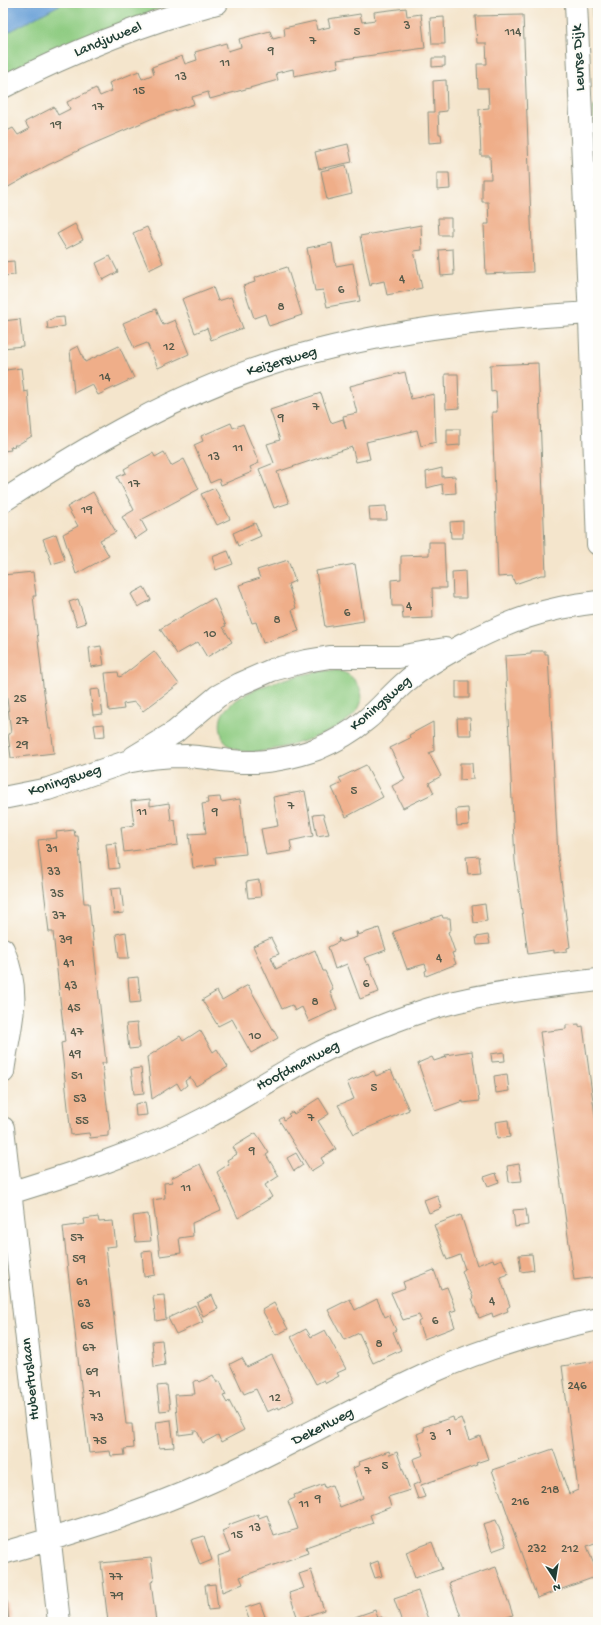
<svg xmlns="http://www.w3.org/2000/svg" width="601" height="1625" viewBox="0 0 601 1625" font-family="'Gochi Hand',sans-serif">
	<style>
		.green { fill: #8fcc82; stroke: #57845b }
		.water { fill: #6aa1d8; stroke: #446f86 }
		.building { fill: #efae89 }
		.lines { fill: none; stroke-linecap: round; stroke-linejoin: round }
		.minor-casing { stroke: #8a9180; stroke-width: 24 }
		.minor { stroke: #fff; stroke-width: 22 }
		.labels { text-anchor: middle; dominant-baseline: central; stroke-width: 4; stroke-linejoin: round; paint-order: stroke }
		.number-label { font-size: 13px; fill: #535949 }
		.street-label { font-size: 15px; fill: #1f3d34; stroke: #fdfcf7 }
	</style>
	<rect width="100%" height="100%" fill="#fdfcf7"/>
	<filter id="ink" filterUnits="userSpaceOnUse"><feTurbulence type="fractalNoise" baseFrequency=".025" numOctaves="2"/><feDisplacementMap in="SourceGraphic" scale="8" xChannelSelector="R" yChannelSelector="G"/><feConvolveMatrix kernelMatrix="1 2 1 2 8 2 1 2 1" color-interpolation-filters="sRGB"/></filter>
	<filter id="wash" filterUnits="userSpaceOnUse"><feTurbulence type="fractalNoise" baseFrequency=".012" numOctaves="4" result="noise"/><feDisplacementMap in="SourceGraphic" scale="16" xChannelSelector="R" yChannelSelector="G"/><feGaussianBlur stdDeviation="0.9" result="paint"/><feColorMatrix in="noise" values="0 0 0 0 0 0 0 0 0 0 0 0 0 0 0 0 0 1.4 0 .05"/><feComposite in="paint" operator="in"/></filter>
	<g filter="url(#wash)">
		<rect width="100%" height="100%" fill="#f4e5cc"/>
		<path class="green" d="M3,3H183L155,10L3,82Z
			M592,3H598V52H594Z
			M598,105V184H597L593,106Z
			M333,670C344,671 352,675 358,685C378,718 313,739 291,745C270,751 225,762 221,731C219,722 221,714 227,708C249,685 302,673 333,670Z"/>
		<path class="water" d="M3,3H63L3,35Z"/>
		<g id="blocks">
			<path class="building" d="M406,8L407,16L421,14L425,48L337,60L339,67L294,76L293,69L276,73L278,80L210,99L208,92L192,97L194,104L153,118L88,146L48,165L3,190V133L13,128L18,135L29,129L25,122L54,107L58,115L70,109L67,102L96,88L100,96L112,91L109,83L139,71L142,79L154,74L152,67L182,56L185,64L197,60L195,52L226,43L228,51L241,47L239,39L270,31L273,39L285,36L284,28L315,21L317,30L330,27L328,19L360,14L362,22L375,20L374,12Z
				M523,15L533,272L486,274L484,224H489L488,202H482V179H491L490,156H481L479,109L489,108L488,88H478L477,64H487L486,43H477L475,16Z
				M444,17L445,44H432L430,18Z
				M432,58H445V66L432,67Z
				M446,80L447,111L438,112L439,134H441L442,142L429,143L428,112H434L433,81Z
				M348,144L352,162L319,169L315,152Z
				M346,165L352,194L327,200L321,171Z
				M437,173H449L450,189L437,190Z
				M438,218H451V235H439Z
				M75,224L83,240L66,249L57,234Z
				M421,225L422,250L414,251L422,288L387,295L384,281L371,284L372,285L370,286L360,236Z
				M147,227L163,263L149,270L133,233Z
				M332,243L336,266L353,263L360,301L327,307L323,290L315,291L307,248Z
				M453,249L454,275L441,276L439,250Z
				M110,256L118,272L103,280L96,263Z
				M14,261L15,275L3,276V262Z
				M287,267L302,315L269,326L265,314L254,318L243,286L255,282L254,278Z
				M213,287L218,301L231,297L243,328L211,340L207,328L195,333L182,299Z
				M156,309L163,325L175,320L189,354L158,368L147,343L134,348L123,323Z
				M64,317L65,326L48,329L47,322L53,318Z
				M20,319L23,346L3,348V321Z
				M78,346L85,362L119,346L134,378L98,395L92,384L74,393L70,350Z
				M3,353L6,370L21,368L24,392L28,391L32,436L17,445H14L15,446L10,447L11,450L3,451V421L5,420L3,404Z
				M538,363L546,575H541L515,584L512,576L498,577L492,412H497L496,391L491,392L490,365Z
				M405,372L411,399L434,394L436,442L421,446L417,430L366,442L370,459L356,462L352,447L277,472L289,503L274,508L259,469L274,463L267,444L280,440L270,410L321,393L331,423L343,419L346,429L343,416L357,413L350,386Z
				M445,374H458L459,408L446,409Z
				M231,423L233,428L243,424L259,463L250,467L252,472L221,485L219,479L210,483L194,445L203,441L201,436Z
				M447,429H460V445L447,446Z
				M164,452L171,466L184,459L199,489L141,520L147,531L135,539L122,517L134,510L117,477L126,473L124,469L138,461L153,453L155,457Z
				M442,468V477L455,476L456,493L443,494L442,484L427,488L426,472Z
				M215,488L230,519L217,525L201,494Z
				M93,492L116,532L100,540L109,556L76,574L63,534L78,526L67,507Z
				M386,506L387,520H370L369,507Z
				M463,521V538H451L450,522Z
				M255,523L261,536L238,546L233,533Z
				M56,534L65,560L52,564L43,539Z
				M429,542H444L446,588H432L433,618L403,619L402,606H392L391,580L401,579V556L429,555Z
				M228,551L233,564L216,570L212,557Z
				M288,560L295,581L288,584L296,608L292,610L299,631L263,643L256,622L252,623L239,585L260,578L257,570Z
				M355,564L364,621L325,627L316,571Z
				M465,571L466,598H453L452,572Z
				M33,572L36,596H33L43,685L49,729H51L54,753L11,758L8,734L11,733L3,664V575Z
				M144,587L151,600L138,607L131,594Z
				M214,598L226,626L223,627L232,642L207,657L198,642L177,654L160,629Z
				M78,599L86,623L77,626L69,602Z
				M101,646L104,665L91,667L89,648Z
				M154,651L179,684L143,711L135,702L123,704L124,709L109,711L105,673L118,672L119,677L122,676Z
				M531,651H545V654H548L558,857L570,947L567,948V951L554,953V950L528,954L515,861L505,656L531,654Z
				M456,681H469V698H456Z
				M99,689L103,714L93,715L90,690Z
				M457,718H470L471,735H458Z
				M433,722L434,751L429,753L441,776L429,783L434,793L403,808L392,786L405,779L390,748L410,738L409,735Z
				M104,724L105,736L96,737L94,725Z
				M460,763H472L473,779L460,780Z
				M366,765L383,797L346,817L332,788L342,783L339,778Z
				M305,791L313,836L290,841L292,851L266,855L261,829L278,826L273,797Z
				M220,797L221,802L240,799L246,854L215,857L216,865L193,868L189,834L206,833L202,804L208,803L207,798Z
				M150,799V806L169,803L171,821L175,820L178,845L124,852L121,827L134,825L131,801Z
				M468,808L469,825L457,826L456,809Z
				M323,814L329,834L317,836L313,815Z
				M74,830L75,836H78L84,903H89L106,1063H102L110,1130L108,1131V1136L90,1138L89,1133L71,1135L61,1043L65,1042L60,999L53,932H49L38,840L57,838L56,832Z
				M116,843L119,868L109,869L106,844Z
				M479,856L481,873L468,874L466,857Z
				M259,880L261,897L248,898L246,882Z
				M121,888L124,913L114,914L111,889Z
				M485,904L487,921L474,923L472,906Z
				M442,915L443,918H450L451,930L448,932L455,952L452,953L456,964L426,976L425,971L427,970L425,964L407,969L393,932Z
				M379,928L386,950L364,958L367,965L369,964L379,992L360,999L347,964L335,969L328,947L339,942L338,939L339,938L341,942L357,937L356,932H357L358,935Z
				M126,932L129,958H119L116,934Z
				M488,935L490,944L477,945L476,937Z
				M271,938L279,954L271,957L276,969L315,950L323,971H325L333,989L330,991L337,1009L309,1022L302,1007L295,1011L292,1005L282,1009L253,946Z
				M138,977L141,1002L130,1003L128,978Z
				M248,985L278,1038L251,1053L232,1019L218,1026L202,1000L217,991L222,1000Z
				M137,1023L139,1048L129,1049L126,1024Z
				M579,1024V1027L583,1026L598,1138V1277L574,1280L540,1032L566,1029V1025Z
				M200,1030L213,1052L217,1049L228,1067L196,1086L190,1077L185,1081L187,1085L181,1090L177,1083L152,1099L147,1057L180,1036L183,1041Z
				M472,1051L479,1101L463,1103V1101L435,1111L418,1063L432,1057L434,1061L446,1057L445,1055Z
				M504,1052L505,1061L492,1062L491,1054Z
				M141,1068L144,1093L134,1094L131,1069Z
				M391,1070L409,1110L354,1134L338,1105L354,1099L347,1082L374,1071L376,1076Z
				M507,1074L509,1091L496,1093L494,1076Z
				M319,1098L329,1114L318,1121L336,1149L321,1158L324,1163L311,1171L279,1120L283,1117L284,1120L290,1116L288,1114L292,1112L294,1114Z
				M145,1102L147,1115L136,1116L135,1104Z
				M508,1120L510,1137L497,1139L495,1122Z
				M256,1133L269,1153L266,1155L279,1176L265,1185L272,1197L238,1218L217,1172L229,1164L227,1160L237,1154L233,1147Z
				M296,1153L303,1165L294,1171L287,1158Z
				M200,1164L221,1210L192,1223L193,1236L179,1238L181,1253L160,1256L153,1200L165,1198L164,1183L173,1182L171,1178Z
				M519,1164L522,1181L509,1182L507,1166Z
				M496,1173L499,1182L488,1186L484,1177Z
				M437,1195L442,1208L429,1213L424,1200Z
				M526,1209L528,1225L515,1227L513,1210Z
				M148,1214L151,1241L136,1242L133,1216Z
				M461,1215L477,1265L493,1259L494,1262L502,1259L508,1274L500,1277L510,1306L507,1308L508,1311L493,1317L492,1313L479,1318L472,1298L473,1297L470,1290H469L462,1271L465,1269L460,1255L447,1260L434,1225Z
				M98,1217L99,1222L113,1221L116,1246L106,1247L126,1424H132L134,1448L124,1449L125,1455L111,1456L110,1451L89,1453L86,1429L63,1227L85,1224L84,1219Z
				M152,1251L155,1275L144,1277L142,1252Z
				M532,1254L534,1270L521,1272L519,1255Z
				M434,1270L441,1289L447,1287L456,1310L450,1312L455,1327L424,1339L418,1322L421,1320L419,1315L403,1320L391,1293L405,1288L403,1282Z
				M164,1295L166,1319L156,1321L153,1296Z
				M212,1295L218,1309L203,1316L197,1303Z
				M350,1299L355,1310L377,1299L385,1317L389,1315L396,1330L393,1332L401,1350L373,1363L359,1333L344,1340L328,1310Z
				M274,1303L288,1329L276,1335L262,1310Z
				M195,1305L203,1322L176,1334L168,1318Z
				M306,1329L311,1337L325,1330L346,1369L337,1373L339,1376L326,1383L324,1380L316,1384L291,1337Z
				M162,1340L165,1365L154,1367L152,1341Z
				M272,1355L294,1401L279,1409L278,1407L267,1412L256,1389L244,1394L230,1364L242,1358L247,1367Z
				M598,1361V1545L597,1542L587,1546L598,1576L537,1598L492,1470L553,1449L569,1494L578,1490L562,1366Z
				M213,1375L217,1383L220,1381L226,1395L223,1396L227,1403L229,1401L244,1430L221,1442L218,1435L203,1443L197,1431H193L194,1433L179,1435L175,1395L195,1394L193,1382L198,1380L200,1382Z
				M167,1385L170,1410L160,1411L157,1386Z
				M453,1417L454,1421L461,1418L469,1440L480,1436L488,1459L476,1463L477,1465L421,1485L425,1497L418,1499L413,1485L421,1482L413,1459L424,1455L417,1434L424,1431L423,1427Z
				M171,1420L174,1447L159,1448L156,1422Z
				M389,1451L390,1455L397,1452L410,1490L388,1497L391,1507L370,1515L373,1523L306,1547L308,1553L240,1577L243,1584L222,1592L218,1556L230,1552L222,1531L229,1528L228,1525L258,1514L259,1518L267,1515L274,1536L298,1529L288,1501L295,1498L294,1495L324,1484L325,1488L332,1485L340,1507L363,1498L353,1468L360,1465L359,1462Z
				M496,1520L506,1546L492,1551L483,1524Z
				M204,1536L212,1560L200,1565L191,1540Z
				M432,1542L442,1569L415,1578L406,1552Z
				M151,1558L154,1581L151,1582L156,1622H108L101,1563Z
				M378,1561L382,1576L375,1578L370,1564Z
				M496,1567L513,1615L494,1622H463L449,1583Z
				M311,1570L324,1610L298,1619L289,1593L304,1588L299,1574Z
				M215,1584L218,1609L208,1610L205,1585Z
				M418,1591L429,1622H402L394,1599Z
				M7,1601L9,1622H3V1602Z
				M260,1603L267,1622H250L245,1608Z
				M375,1610L378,1618L382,1617L384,1622H357L355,1617Z"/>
		</g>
	</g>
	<g filter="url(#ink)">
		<use href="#blocks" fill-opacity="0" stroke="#8a9180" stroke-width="1"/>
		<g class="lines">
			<defs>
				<path id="minor" d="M576,3L590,320L598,544
					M3,87C72,52 143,23 217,3
					M3,501C89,445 178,393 277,362C379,331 484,319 590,313
					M134,757L175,732L218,696L240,684L272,670L306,661L330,657H398L445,649
					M3,798L48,789L126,762C145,758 166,756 186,756C205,757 224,761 243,762C265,763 296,757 317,749C334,742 352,732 366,720C381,708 393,692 408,680C424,666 443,656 461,646C509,621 544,608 598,602
					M3,949C23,997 9,1026 3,1072
					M3,1128L59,1622
					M3,1195C71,1174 140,1153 204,1119C253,1093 298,1060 350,1039C388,1023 428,1007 468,999C511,990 554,985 598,980
					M3,1553C73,1533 143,1512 210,1482C286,1448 357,1406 432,1372C485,1348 542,1331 598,1319"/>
			</defs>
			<use href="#minor" class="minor-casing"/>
			<use href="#minor" class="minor"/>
		</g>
	</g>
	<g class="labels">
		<g class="number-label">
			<text x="407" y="26">3</text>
			<text x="357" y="32">5</text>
			<text x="513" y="32">114</text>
			<text x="313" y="41">7</text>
			<text x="271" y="51">9</text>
			<text x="225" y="63">11</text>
			<text x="181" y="77">13</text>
			<text x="139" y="91">15</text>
			<text x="98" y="107">17</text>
			<text x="56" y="125">19</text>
			<text x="402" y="279">4</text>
			<text x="341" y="290">6</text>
			<text x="281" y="307">8</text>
			<text x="169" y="347">12</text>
			<text x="105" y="377">14</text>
			<text x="316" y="407">7</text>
			<text x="281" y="418">9</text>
			<text x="238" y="448">11</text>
			<text x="214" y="457">13</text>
			<text x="134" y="484">17</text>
			<text x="87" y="510">19</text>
			<text x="409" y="606">4</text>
			<text x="347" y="613">6</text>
			<text x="277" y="620">8</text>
			<text x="210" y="634">10</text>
			<text x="20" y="699">25</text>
			<text x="22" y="721">27</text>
			<text x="22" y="745">29</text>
			<text x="354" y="791">5</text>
			<text x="291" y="806">7</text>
			<text x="142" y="812">11</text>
			<text x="215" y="812">9</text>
			<text x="52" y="849">31</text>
			<text x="54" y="872">33</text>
			<text x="57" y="894">35</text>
			<text x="59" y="916">37</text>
			<text x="66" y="940">39</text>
			<text x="439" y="958">4</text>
			<text x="69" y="963">41</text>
			<text x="366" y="984">6</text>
			<text x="71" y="986">43</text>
			<text x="315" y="1002">8</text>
			<text x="74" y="1008">45</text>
			<text x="77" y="1032">47</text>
			<text x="255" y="1036">10</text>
			<text x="75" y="1054">49</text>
			<text x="77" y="1076">51</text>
			<text x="374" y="1088">5</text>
			<text x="80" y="1099">53</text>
			<text x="311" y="1118">7</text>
			<text x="82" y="1121">55</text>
			<text x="252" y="1151">9</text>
			<text x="186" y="1188">11</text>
			<text x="77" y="1238">57</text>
			<text x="79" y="1259">59</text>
			<text x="82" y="1282">61</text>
			<text x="492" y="1301">4</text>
			<text x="84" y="1304">63</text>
			<text x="435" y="1321">6</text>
			<text x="87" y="1326">65</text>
			<text x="379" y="1344">8</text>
			<text x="89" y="1348">67</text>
			<text x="92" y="1372">69</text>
			<text x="577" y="1386">246</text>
			<text x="95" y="1394">71</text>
			<text x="275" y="1398">12</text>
			<text x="97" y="1418">73</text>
			<text x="449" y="1432">1</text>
			<text x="433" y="1437">3</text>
			<text x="100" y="1441">75</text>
			<text x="385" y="1466">5</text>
			<text x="368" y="1471">7</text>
			<text x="550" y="1490">218</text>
			<text x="318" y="1499">9</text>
			<text x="520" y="1502">216</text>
			<text x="304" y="1504">11</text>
			<text x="255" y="1528">13</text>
			<text x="237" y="1535">15</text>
			<text x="537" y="1549">232</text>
			<text x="570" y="1549">212</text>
			<text x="116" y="1577">77</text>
			<text x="117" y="1596">79</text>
		</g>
		<g class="street-label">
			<text transform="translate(108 40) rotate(-22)">Landjuweel</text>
			<text transform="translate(579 58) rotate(-93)">Leurse Dijk</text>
			<text transform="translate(282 362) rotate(-17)">Keizersweg</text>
			<text transform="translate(381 704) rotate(-41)">Koningsweg</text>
			<text transform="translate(65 781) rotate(-18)">Koningsweg</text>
			<text transform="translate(298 1066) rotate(-28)">Hoofdmanweg</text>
			<text transform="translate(31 1379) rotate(-96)">Hubertuslaan</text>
			<text transform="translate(323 1427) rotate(-27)">Dekenweg</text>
		</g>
	</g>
	<rect width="601" height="1625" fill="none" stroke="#fdfcf7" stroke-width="16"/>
	<g transform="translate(555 1579) rotate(168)" stroke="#fdfcf7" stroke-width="3" paint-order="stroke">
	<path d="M0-3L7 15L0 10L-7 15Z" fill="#1f3d34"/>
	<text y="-6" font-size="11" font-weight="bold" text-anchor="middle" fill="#1f3d34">N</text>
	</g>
</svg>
